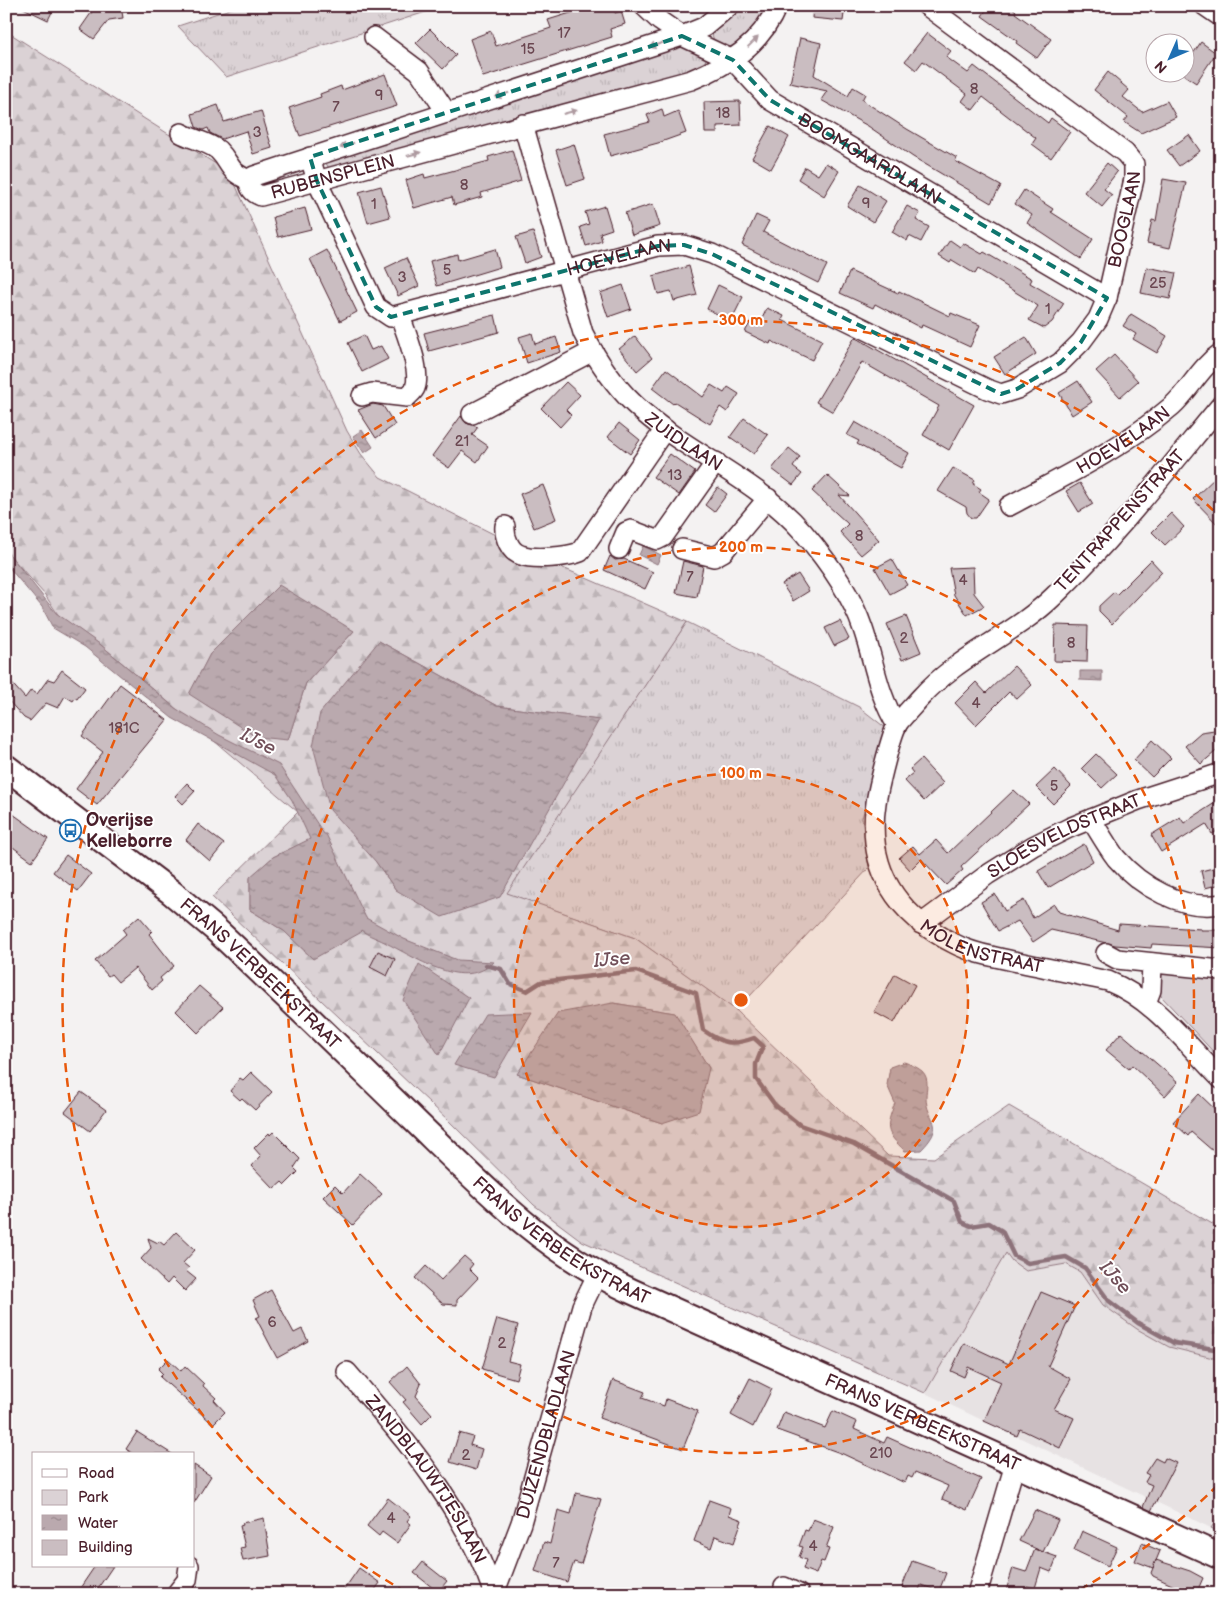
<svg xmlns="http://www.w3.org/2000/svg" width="1227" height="1600" viewBox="0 0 1227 1600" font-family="'Balsamiq Sans',sans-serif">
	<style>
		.built { fill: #e7e2e3 }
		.grass { fill: url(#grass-tufts); stroke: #927880 }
		.forest { fill: url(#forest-firs); stroke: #927880; fill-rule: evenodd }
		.park { fill: #dbd2d5; stroke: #927880 }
		.water { fill: url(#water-ripples); stroke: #8d727a }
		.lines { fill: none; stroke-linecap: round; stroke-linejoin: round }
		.stream { stroke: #8d727a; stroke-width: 4.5 }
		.building { fill: #cabdc1; stroke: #4a1f2b }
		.minor-casing { stroke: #4a1f2b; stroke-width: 22 }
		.major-casing { stroke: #4a1f2b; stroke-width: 28 }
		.minor { stroke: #fff; stroke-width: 19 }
		.major { stroke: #fff; stroke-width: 24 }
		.oneway { fill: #ae9aa0 }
		.marked { fill: none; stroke: #0f766e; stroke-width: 4; stroke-dasharray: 10 6; stroke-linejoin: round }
		.ring { fill: none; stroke: #e8590c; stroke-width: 2.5; stroke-dasharray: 9 6 }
		.labels { text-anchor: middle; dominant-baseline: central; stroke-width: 4; stroke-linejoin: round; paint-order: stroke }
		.number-label { font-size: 15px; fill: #6a4650 }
		.street-label { font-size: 18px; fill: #4a1f2b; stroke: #fff }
		.poi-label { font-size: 18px; font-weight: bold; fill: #4a1f2b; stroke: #fff; text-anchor: start }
		.water-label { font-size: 19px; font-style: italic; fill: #714f59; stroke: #fff }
		.centre { fill: #e8590c; stroke: #fff; stroke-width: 2.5 }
		.ring-label { font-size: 15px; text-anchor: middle; font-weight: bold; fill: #e8590c; stroke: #fff; stroke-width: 4; stroke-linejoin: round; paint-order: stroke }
	</style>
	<defs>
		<pattern id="grass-tufts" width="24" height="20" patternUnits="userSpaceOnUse" patternTransform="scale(1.25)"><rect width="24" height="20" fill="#dbd2d5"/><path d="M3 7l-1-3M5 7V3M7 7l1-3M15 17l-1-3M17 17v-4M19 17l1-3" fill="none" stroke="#bdb4b7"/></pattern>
		<pattern id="forest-firs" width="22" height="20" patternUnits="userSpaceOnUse" patternTransform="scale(1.25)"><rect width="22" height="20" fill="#dbd2d5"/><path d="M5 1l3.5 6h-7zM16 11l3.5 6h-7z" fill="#bdb4b7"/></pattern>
		<pattern id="water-ripples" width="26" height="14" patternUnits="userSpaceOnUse" patternTransform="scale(1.25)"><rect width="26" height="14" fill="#baa9ae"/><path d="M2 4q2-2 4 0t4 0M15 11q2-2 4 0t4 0" fill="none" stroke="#99898e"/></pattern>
	</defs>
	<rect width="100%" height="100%" fill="#f4f2f2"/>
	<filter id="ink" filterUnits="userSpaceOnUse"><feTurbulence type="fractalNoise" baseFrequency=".02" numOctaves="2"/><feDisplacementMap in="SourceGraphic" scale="10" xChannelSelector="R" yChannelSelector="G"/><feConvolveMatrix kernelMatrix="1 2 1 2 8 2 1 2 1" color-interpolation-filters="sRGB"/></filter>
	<g filter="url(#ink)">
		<path class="built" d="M1006,1253L1026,1271L1066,1264L1080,1272L1103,1305L1137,1329L1169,1347L1221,1360V1514L1211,1528L925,1393Z"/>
		<path class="grass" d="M239,6H444L226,77L178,26Z
			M738,6H769L754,33L728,48L714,41L711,31Z
			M677,44L707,55L703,69L331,172L323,158Z
			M687,622L859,707L887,729L862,818L869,868L736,1011L635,938L506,893Z"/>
		<path class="forest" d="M6,31L230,173L347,431L361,454L380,477L547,561L687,622L507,893L635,938L737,1011L888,1156L934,1158L1009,1106L1221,1229V1360L1169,1347L1137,1329L1103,1305L1080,1272L1066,1264L1026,1271L1012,1261L1006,1253L925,1393L582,1241L534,1205L449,1121L212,897L298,812L101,645L61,619L45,595L6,551ZM354,631L306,683L288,740L190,694L210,654ZM379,641L497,706L598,720L396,890L376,862ZM318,836L313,959L284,931L250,910V878L273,857ZM613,1003L674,1013L709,1068L662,1123L517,1074Z
			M1221,1514V1533L1211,1528Z"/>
		<path class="park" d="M1155,970L1221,975V1060L1161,996Z"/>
		<path class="water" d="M362,430L373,447L364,453L353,436Z
			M643,546L661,555L657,564L639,555Z
			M6,550L56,613L101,645L175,708L219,735L279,765L324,834H326L366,918L404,939L457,960L494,962C464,991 418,959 388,944C380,939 368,936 361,930L360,933L313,959L284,931L250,910V877L273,857L310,839L292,800L275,775L172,718L85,647L53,628L42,607L6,564Z
			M279,585L354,631L306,683L288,740L256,737L189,694L210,654Z
			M379,641L497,706L599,720L500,897L442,917L396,890L376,862L330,810L313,746L320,713Z
			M1080,671H1102V681L1080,680Z
			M419,964L469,998L439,1055L403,1000Z
			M613,1003L675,1013L709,1068L699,1111L662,1123L517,1074L558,1013Z
			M532,1012L494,1077L454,1065L485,1014Z
			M904,1062C910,1064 917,1067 922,1071C930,1079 926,1088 926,1097C926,1121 948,1123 921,1150L905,1151C885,1132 885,1128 895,1103L887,1085L890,1067Z"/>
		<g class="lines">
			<path class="stream" d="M486,965L501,969L510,984L527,991L541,982L636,971L696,993L703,1030C723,1044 732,1046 754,1038L763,1046L756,1064V1079L775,1105L800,1125L854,1144L954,1201L962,1222L971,1226L989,1223L1002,1231L1014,1256L1028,1263L1066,1257L1085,1268L1109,1301L1138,1323L1174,1343L1221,1350"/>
		</g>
		<path class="building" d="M19,6H55L48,20Z
			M96,6H121L123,18L109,20L94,39L80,29Z
			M593,6H613L615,13L621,11L625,24L610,29L612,37L483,77L470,39L491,31L496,46L551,28L548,20Z
			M813,6H845L843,21L812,18Z
			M989,6H1010L1016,11L1015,13L1051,39L1037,58L1016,43L1017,41L982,16Z
			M430,29L456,55L443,69L416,43Z
			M927,33L951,51L946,57L968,73L974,66L1048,123L1051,118L1070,132L1051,158L1032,144L1036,138L983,97L973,110L962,101L967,94L923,61L916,70L905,61Z
			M800,38L821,43L814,75L848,96L853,87L865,94L862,100L907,129L957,158L955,161L1001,186L991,203L913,157L868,126L821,100L827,91L790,83Z
			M1201,42L1216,53L1196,83L1184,75V67Z
			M1108,72L1129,90L1123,97L1142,112L1167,101L1176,117L1141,133L1124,122L1128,117L1094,90Z
			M385,74L397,106L300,136L289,108L321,97L320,94L341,86L342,90Z
			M740,101L741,125L717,126V133H705L704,102Z
			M218,105L224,122L261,111L272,148L253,154L246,131L222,139L210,133L208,128L203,130L196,127L192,114Z
			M662,109L664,117L678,111L686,133L658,143L610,156L604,134L650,122L647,115Z
			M770,126L789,137L771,169L752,158Z
			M1189,135L1200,151L1179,166L1167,150Z
			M574,144L585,179L567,185L556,150Z
			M512,150L521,181L481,193L482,197L454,205L452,197L414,208L406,180L424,174L425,178L489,161L488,157Z
			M826,163L839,171L824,196L798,179L805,167L818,175Z
			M1107,163L1117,172L1104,189L1112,195L1102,207L1084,192Z
			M1163,179L1186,183L1170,248L1147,243L1152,220L1156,221Z
			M860,185L886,201L873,222L847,206Z
			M381,186L390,217L368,223L359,192Z
			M1024,190L1053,209L1051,212L1093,239L1081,259L1027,223L1032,215L1015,204Z
			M653,204L660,226L632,235L625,213Z
			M605,206L612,229L600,233L602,241L586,246L580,227L589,224L585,212Z
			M907,206L920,213L916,220L929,227L921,242L909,236L907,241L892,232Z
			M305,208L311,229L278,237L273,217Z
			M756,215L769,221L763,232L827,265L818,283L742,245Z
			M533,232L541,257L525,263L516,237Z
			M950,240L960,247L963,243L982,254L984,252L1001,262L1002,261L1032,279L1030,283L1064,303L1052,322L1044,328L1029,320L1038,306L978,269L975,274L952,260L950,263L939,256Z
			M495,249L500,267L437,286L430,261L457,254L458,260Z
			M327,250L357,312L340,321L310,259Z
			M406,258L419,286L398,296L385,268Z
			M689,266L697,295L674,301L671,291L658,294L653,276Z
			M1147,267L1176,273L1170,299L1141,293Z
			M850,271L898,293L899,291L950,316L951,313L980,325L970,347L922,325L921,328L875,304L873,308L840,293Z
			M623,285L631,309L608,317L600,293Z
			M718,285L743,297L731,321L707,309Z
			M767,308L784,316L782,320L822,340L812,360L771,341L770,344L745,332L752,319L760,323Z
			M1131,314L1167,336L1157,353L1133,339L1136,334L1123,326Z
			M495,315L499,332L429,351L424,333Z
			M532,333L535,344L556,337L561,352L527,363L519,337Z
			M364,335L371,350L381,346L388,359L362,372L348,343Z
			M635,336L652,358L637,371L619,349Z
			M855,337L974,405L949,450L923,435L939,406L862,362L833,412L816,402Z
			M1026,337L1036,354L1005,374L994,357Z
			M1114,355L1138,381L1120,397L1096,371Z
			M666,369L703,397L711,385L724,393L728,387L739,394L727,412L720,407L710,424L675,402L673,404L652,388Z
			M1078,381L1092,402L1072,415L1059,393Z
			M566,382L580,395L566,410L571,415L560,427L541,408Z
			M373,404L383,406L395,425L376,438L358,410Z
			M461,416L466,423L478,427L472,435L488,446L477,462L462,451L449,468L432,456Z
			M744,418L768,435L754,454L730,437Z
			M855,422L909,453L901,468L857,444L859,441L847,435Z
			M619,423L640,440L630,454L608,437Z
			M789,448L800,457L793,467L802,474L793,485L772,469Z
			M670,454L695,472L679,495L653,477Z
			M953,468L975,480L973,484L981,489L979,492L989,499L976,518H971L967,513L966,507L938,491Z
			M1221,472V528L1193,499Z
			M827,475L850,496L839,495L879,540L861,555L840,532L848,524L812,491Z
			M1080,483L1093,504L1079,512L1066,491Z
			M543,485L556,519L534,528L520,494Z
			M718,487L727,494L714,512L705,505Z
			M1171,513L1184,527L1165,545L1152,532Z
			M610,556L615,560L624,559L653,572L645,589L604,570Z
			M892,559L907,585L890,594L875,568Z
			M1151,560L1162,572L1112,624L1099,611V606L1114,592L1117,594Z
			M683,561L703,566L697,597L676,593Z
			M973,567L974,593L984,606L967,615L954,595L949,568Z
			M798,574L809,591L793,601L782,584Z
			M906,616L921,652L902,660L887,624Z
			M840,621L849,639L834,646L825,628Z
			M1055,625L1088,626L1087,662L1054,661Z
			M1014,666L1032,685L1017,699L1009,692L976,725L955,703L976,682L986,693Z
			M62,670L85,688L77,699L75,698L73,701L65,696L58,708L46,703L30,721L24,718L6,698V677L25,698L31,690L37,694L48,679L54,681Z
			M120,684L167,720L97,805L76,789L103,752L82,736Z
			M1221,729V747L1201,764L1185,746L1201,732Z
			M1152,740L1171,758L1152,777L1134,760Z
			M1096,754L1117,774L1102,788L1082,768Z
			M921,759L943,783L924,801L904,780L913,773L910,769Z
			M1055,769L1071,786L1053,804L1036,787Z
			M187,783L195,791L183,804L175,796Z
			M1014,790L1029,804L961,867L963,870L946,885L921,859L910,870L899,858L913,846L920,854L936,840L948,853Z
			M1221,799V829L1212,834L1206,824L1161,852L1151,835L1180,817L1184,823Z
			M6,809L48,839L32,861L6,842Z
			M198,824L224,844L210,861L186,840Z
			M1084,844L1093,861L1048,888L1038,871Z
			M66,855L91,874L78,891L53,872Z
			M1221,866V884L1205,888L1201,871Z
			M995,894L1005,911L1024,900L1033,918L1054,904L1059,912L1118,930L1119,924L1201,929V930H1221V948L1152,944L1151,948L1115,945L1051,930L1033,942L1018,921L998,931L981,902Z
			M139,916L152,931L149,934L174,966L160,978L162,981L152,990L135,968L118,982L111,974L108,976L95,961L126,934L123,930Z
			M378,951L395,959L387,976L370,967Z
			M895,974L915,985L894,1023L874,1012Z
			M199,986L223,1007L198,1033L176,1011Z
			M1121,1033L1178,1082L1165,1096L1132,1065L1129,1069L1106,1050Z
			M251,1072L272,1092L255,1110L242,1098L240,1100L230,1091L240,1078L243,1080Z
			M81,1092L106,1110L90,1131L65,1112Z
			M1199,1094L1221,1115V1158L1191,1132L1188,1136L1173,1122Z
			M273,1132L300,1159L294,1168L298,1172L285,1185L282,1182L274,1189L252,1166L261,1156L254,1148L269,1133L270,1135Z
			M360,1174L382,1194L353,1225L323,1197L335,1185L343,1193Z
			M176,1232L195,1250L183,1263L189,1268L186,1271L196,1279L185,1291L172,1278L167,1284L141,1259L151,1248L148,1238L158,1243L159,1241L164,1245Z
			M464,1256L473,1264L469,1269L478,1278L457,1300V1305L443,1304L415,1278L426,1266L441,1280Z
			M271,1290L294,1333L302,1329L308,1341L277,1358L256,1318L260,1316L253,1300Z
			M1041,1292L1075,1306L1048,1366L1071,1379L1054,1409L1074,1418L1060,1448L1020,1429L1017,1436L984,1421L1001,1382L968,1367L964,1377L951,1371L964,1343L1009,1364Z
			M497,1319L518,1325L508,1361L520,1364L516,1379L482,1369Z
			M168,1359L181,1371L185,1366L204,1384L203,1386L216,1398L214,1400L225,1412L213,1424L160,1377L163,1374L158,1369Z
			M407,1366L421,1384L416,1396L432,1414L422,1424L403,1402L406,1400L390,1382Z
			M750,1378L772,1389L753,1427L731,1415Z
			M613,1380L645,1392L642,1398L664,1406L666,1399L698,1411L683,1449L599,1418Z
			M833,1411L857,1422L854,1429L884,1443L887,1437L981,1479L967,1510L942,1499L948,1486L915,1472L912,1478L908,1476L905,1483L843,1454L777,1430L784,1412L825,1428Z
			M137,1432L172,1454H133L126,1449Z
			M459,1433L473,1437L470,1445L482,1449L476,1470L450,1462Z
			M1155,1458L1163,1462L1165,1458L1176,1463L1151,1511L1143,1507L1152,1485L1145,1482L1149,1475L1145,1473Z
			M194,1465L211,1476L194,1503Z
			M576,1493L601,1499L581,1564L574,1562L567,1582L535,1571L544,1542L550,1544L558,1510L571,1514Z
			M388,1498L411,1516L407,1521L411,1524L397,1543L382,1532L379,1536L367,1526Z
			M709,1500L731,1508L729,1515L742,1520L734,1543L715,1536L711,1548L694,1541Z
			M1035,1510L1058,1520L1043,1552L1019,1541Z
			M264,1518L270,1556L243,1561L240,1548L245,1547L240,1526L243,1525L242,1523Z
			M813,1519L834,1527L826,1548L829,1549L824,1562L821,1561L816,1574L803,1569L806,1560L799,1557L803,1547L799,1546L805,1530L808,1531Z
			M1082,1531L1117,1547L1108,1566L1074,1550Z
			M1142,1543L1160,1551L1153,1568L1135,1561Z
			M1035,1549L1057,1557L1051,1572L1041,1568L1035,1588L1027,1586L1025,1594H1005L1013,1568L1026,1572Z
			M1156,1560L1190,1571L1203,1578L1196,1594H1191L1153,1576L1151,1573Z
			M912,1561L946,1573L939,1591L921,1585L918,1593L902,1587Z
			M423,1562L447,1581L438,1592L414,1573Z
			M95,1566H113L94,1594H76Z
			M359,1568L380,1583L372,1594H341Z"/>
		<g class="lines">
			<defs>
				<g id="minor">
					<path id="s1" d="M644,6L660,21L682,36L733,60L770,100L1107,298"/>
					<path id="s2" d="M729,6L704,27L682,36L254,176L249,180C249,189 253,193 261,196L691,80C728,65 761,45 777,6"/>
					<path d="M1205,6L1221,17"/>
					<path d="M374,37L419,71L447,113"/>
					<path id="s3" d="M523,124L583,333C597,360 612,383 634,404C685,453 754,476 803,532C827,560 851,593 863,629C874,661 878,695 897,725"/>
					<path d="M181,133C192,139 208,142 218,150C232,164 227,171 249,180"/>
					<path id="s4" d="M310,157L317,181L376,307L391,317L658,246L684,245L712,254L987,389L1001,394L1017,389L1060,363L1081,342L1098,319L1107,298L1134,179V164L1125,153L927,6"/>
					<path d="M362,396L372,393L407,397C410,394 414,391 415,388C422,371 406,333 400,316"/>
					<path id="s5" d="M1221,405C1167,470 1115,537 1054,596C1014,635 959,655 921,697C914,705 905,714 898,723C891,734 878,789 876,803C866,869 897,915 955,944C974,954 997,957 1018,962C1048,968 1078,975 1108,981C1155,1000 1186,1044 1221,1079"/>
					<path d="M472,414L593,351"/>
					<path id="s6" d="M1009,506C1065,476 1123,448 1172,406C1190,390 1200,367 1221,353"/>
					<path d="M505,526C504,537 510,552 521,555C534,560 568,557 580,552L665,429"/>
					<path d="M619,549L626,532L631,530L657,540L663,537L716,462"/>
					<path d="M682,549L714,557L723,552L768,498"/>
					<path d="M1091,819C1099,832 1107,846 1116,858C1140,886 1182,911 1221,904"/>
					<path id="s7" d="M921,924L987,875L1033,846L1069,828L1138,800L1221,773"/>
					<path d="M1106,953L1117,959L1221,970"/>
					<path d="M1146,1003L1151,990L1152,963"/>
					<path id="s8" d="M347,1372C405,1438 465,1509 494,1594"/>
					<path d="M784,1587L799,1594"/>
					<path d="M176,1594L187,1580L189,1566"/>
					<path id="s9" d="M494,1594L521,1523L582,1306L597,1275"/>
					<path d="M977,1594L1015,1464"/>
				</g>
				<g id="major">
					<path id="s10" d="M6,767L171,892L214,928C281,990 347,1055 413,1119C483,1187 541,1249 631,1291L1221,1557"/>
				</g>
			</defs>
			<use href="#minor" class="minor-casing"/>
			<use href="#major" class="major-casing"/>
			<use href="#minor" class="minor"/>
			<use href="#major" class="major"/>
		</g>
		<defs><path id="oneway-solid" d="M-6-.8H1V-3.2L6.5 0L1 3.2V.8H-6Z" transform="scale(1.25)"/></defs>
		<g class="oneway">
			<use href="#oneway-solid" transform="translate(753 42) rotate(-44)"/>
			<use href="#oneway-solid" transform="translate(656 45) rotate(162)"/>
			<use href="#oneway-solid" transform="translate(502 95) rotate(162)"/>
			<use href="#oneway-solid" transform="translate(570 112) rotate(-15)"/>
			<use href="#oneway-solid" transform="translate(347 145) rotate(162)"/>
			<use href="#oneway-solid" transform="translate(414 154) rotate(-15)"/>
		</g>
	</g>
	<path class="marked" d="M682,36L733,60L770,100L1107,298L1081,342L1060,363L1017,389L1001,394L712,254L684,245L658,246L391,317L376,307L317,181L310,157Z"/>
	<circle cx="741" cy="1000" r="227" fill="#e8590c" fill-opacity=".12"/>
	<g class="ring">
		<circle cx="741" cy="1000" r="227"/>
		<circle cx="741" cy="1000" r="453"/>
		<path d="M1218 1485A680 680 0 0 1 1076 1592M406 1592A680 680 0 1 1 1218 515"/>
	</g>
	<defs>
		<symbol id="bus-ring" viewBox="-11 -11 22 22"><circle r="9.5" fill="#fff" stroke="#1f6fb2" stroke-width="1.5"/><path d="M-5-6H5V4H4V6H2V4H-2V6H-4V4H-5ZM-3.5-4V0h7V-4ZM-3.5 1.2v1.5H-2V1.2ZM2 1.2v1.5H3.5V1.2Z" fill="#1f6fb2"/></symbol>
	</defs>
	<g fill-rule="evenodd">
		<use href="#bus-ring" x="58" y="818" width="25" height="25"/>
	</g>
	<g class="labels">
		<g class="number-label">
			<text x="564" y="33">17</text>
			<text x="528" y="49">15</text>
			<text x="974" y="89">8</text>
			<text x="379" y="95">9</text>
			<text x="336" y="107">7</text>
			<text x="723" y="113">18</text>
			<text x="257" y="132">3</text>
			<text x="464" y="185">8</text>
			<text x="866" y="203">9</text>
			<text x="374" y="204">1</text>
			<text x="447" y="270">5</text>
			<text x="402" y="277">3</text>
			<text x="1158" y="283">25</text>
			<text x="1048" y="309">1</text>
			<text x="462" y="441">21</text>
			<text x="675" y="475">13</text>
			<text x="859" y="536">8</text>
			<text x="690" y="577">7</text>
			<text x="963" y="580">4</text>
			<text x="904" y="638">2</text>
			<text x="1071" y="643">8</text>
			<text x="976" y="703">4</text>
			<text x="124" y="728">181C</text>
			<text x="1054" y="786">5</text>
			<text x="272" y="1322">6</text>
			<text x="502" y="1343">2</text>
			<text x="881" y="1453">210</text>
			<text x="466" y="1455">2</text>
			<text x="391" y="1518">4</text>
			<text x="813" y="1546">4</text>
			<text x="556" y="1563">7</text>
		</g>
		<g class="street-label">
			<text stroke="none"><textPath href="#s1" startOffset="275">BOOMGAARDLAAN</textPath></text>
			<text stroke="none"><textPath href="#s2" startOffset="609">RUBENSPLEIN</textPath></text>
			<text stroke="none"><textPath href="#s4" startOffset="1064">BOOGLAAN</textPath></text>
			<text stroke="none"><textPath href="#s4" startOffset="418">HOEVELAAN</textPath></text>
			<text stroke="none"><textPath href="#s6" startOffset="132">HOEVELAAN</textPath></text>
			<text stroke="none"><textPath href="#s3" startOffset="368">ZUIDLAAN</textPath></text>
			<text transform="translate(1120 521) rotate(-48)">TENTRAPPENSTRAAT</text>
			<text stroke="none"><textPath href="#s7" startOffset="169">SLOESVELDSTRAAT</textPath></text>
			<text stroke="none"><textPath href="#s5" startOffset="740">MOLENSTRAAT</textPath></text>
			<text stroke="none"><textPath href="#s10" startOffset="328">FRANS VERBEEKSTRAAT</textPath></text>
			<text stroke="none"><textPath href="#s10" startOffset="732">FRANS VERBEEKSTRAAT</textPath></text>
			<text stroke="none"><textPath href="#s10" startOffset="1138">FRANS VERBEEKSTRAAT</textPath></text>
			<text stroke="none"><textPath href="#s9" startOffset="168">DUIZENDBLADLAAN</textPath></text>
			<text stroke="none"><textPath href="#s8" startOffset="134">ZANDBLAUWTJESLAAN</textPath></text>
		</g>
		<g class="poi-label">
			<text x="86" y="820">Overijse<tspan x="86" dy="21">Kelleborre</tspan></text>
		</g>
		<g class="water-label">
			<text transform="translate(258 742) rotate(27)">IJse</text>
			<text transform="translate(612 960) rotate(-5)">IJse</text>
			<text transform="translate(1115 1278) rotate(49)">IJse</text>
		</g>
	</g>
	<circle cx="741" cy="1000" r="8" class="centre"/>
	<g class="ring-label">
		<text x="741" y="325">300 m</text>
		<text x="741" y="552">200 m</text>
		<text x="741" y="778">100 m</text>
	</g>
	<rect width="1227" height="1600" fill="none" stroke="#fff" stroke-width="25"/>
	<rect x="12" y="12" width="1202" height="1575" fill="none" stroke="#4a1f2b" stroke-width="2" filter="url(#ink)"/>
	<rect x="32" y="1452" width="162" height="115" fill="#ffffff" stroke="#b7a5aa"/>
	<rect x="42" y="1469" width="25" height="8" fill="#ffffff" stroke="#b7a5aa"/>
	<text x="78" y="1478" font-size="15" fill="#4a1f2b">Road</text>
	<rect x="42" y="1490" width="25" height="15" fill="#dbd2d5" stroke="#b7a5aa"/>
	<text x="78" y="1502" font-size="15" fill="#4a1f2b">Park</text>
	<rect x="42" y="1515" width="25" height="15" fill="url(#water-ripples)" stroke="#b7a5aa"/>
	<text x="78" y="1528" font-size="15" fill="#4a1f2b">Water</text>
	<rect x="42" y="1540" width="25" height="15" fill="#cabdc1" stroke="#b7a5aa"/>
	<text x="78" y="1552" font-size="15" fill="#4a1f2b">Building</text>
	<g transform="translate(1170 58) rotate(225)"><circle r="24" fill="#ffffff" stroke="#b7a5aa"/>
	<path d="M0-4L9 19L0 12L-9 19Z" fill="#1f6fb2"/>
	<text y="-8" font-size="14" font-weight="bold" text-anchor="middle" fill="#4a1f2b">N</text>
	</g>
</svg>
